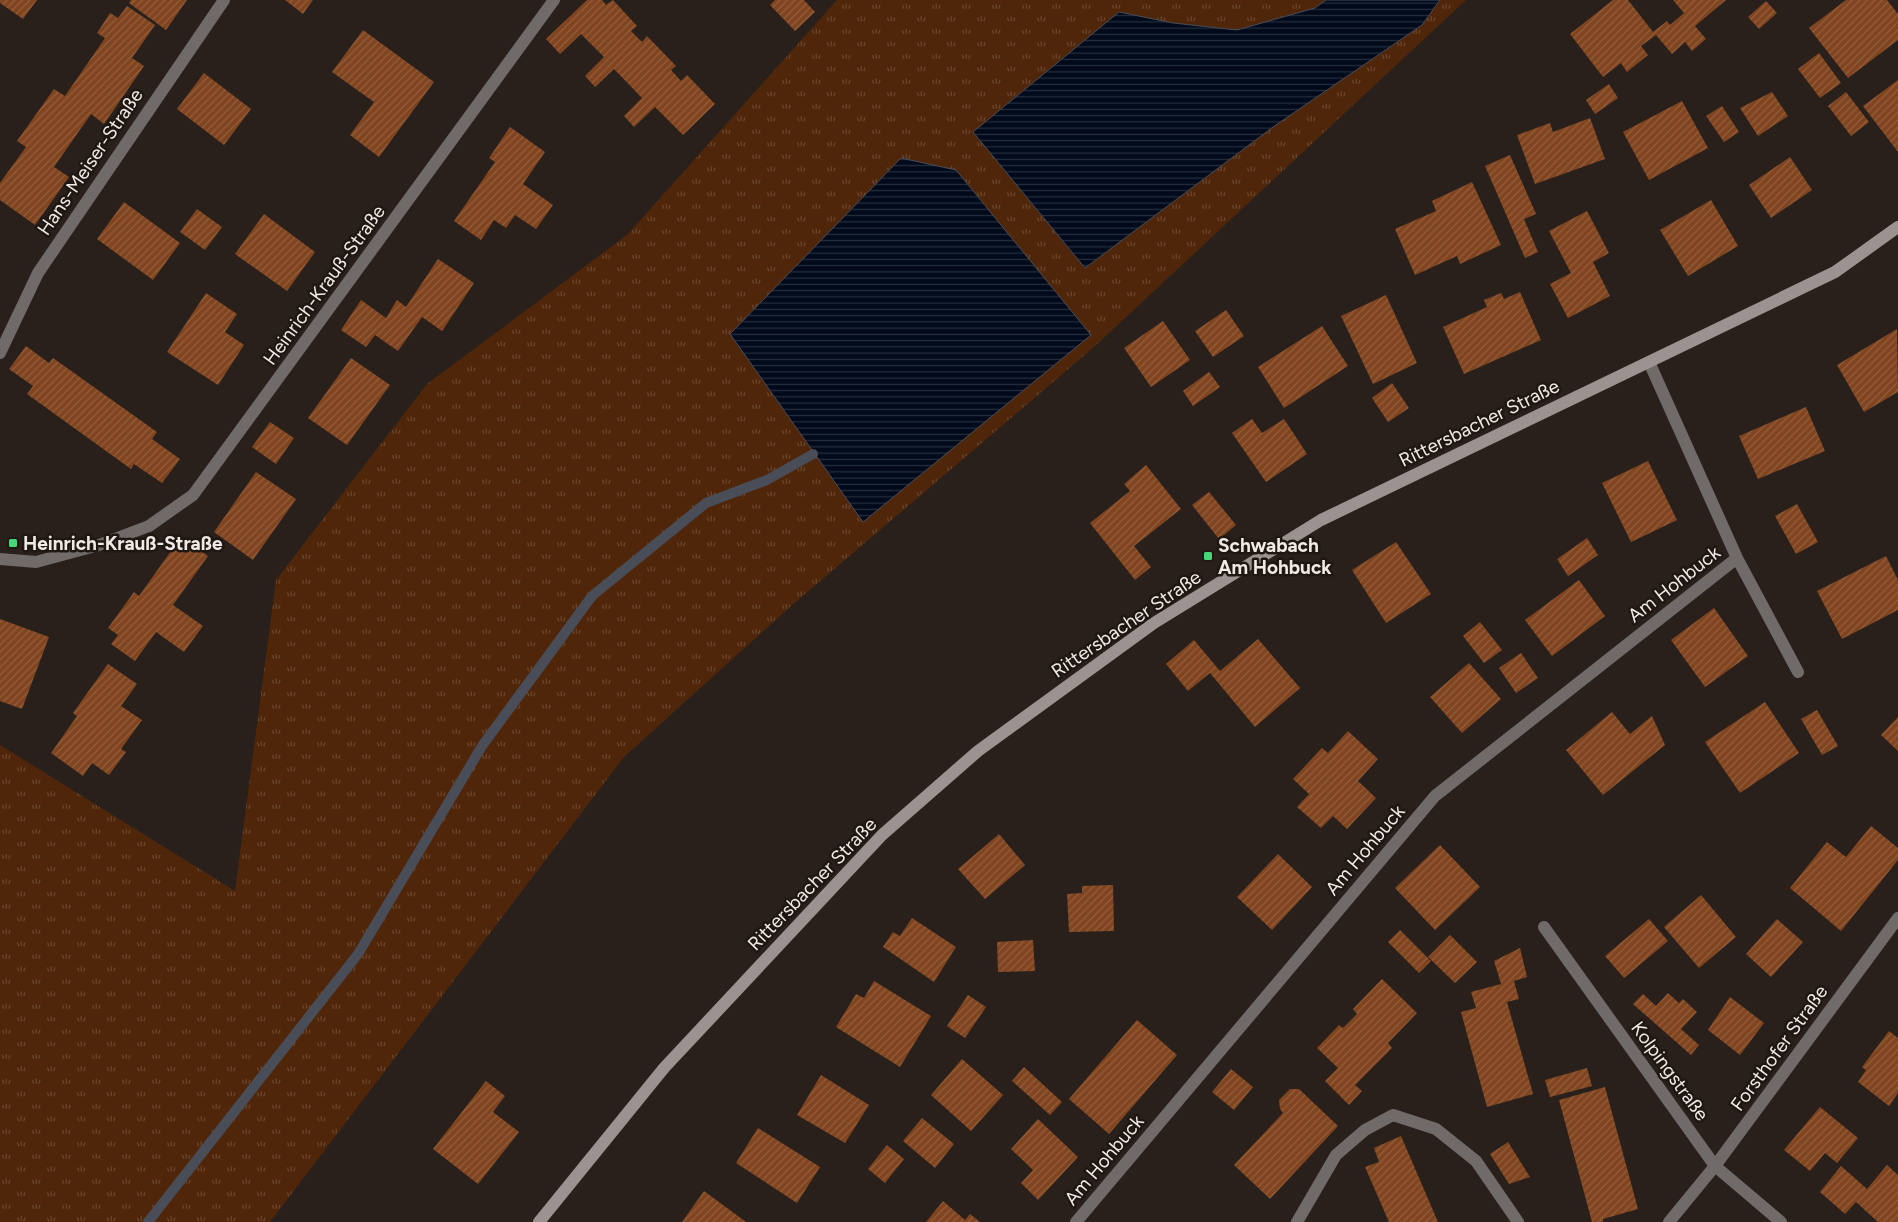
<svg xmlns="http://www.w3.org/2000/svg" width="1898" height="1222" viewBox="0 0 1898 1222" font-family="Figtree,sans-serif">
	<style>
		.grass { fill: url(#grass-tufts) }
		.water { fill: url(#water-rules); stroke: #484d58 }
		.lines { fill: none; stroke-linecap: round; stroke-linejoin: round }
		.stream { stroke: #484d58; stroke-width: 10 }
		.building { fill: url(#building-hatch) }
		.street { stroke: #706a69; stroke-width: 12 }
		.secondary { stroke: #9c9391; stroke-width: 12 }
		.poi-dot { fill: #48d778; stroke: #1f1712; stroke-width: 2 }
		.labels { text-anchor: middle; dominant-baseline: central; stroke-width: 5; stroke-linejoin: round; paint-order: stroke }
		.street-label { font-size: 19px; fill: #f0e9e6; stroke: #1f1712 }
		.poi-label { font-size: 19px; font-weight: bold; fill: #f0e9e6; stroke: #1f1712; text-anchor: start }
	</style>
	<defs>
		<pattern id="grass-tufts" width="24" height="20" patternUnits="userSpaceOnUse" patternTransform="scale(1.25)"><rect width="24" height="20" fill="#4f2609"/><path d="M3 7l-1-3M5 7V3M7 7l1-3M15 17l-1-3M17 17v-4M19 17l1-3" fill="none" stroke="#69462d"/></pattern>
		<pattern id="water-rules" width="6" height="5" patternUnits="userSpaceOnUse" patternTransform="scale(1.25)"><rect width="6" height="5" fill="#000a1b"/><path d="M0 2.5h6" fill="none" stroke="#262e3c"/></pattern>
		<pattern id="building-hatch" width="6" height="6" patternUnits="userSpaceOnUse" patternTransform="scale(1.25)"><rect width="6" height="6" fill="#80441e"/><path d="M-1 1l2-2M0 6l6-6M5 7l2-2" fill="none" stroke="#925f3f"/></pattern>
	</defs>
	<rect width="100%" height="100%" fill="#29201c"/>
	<path class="grass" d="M837,0H1326L1315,8L1237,30L1173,23L1119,12L973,132L1085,268L1273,127L1422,25L1440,0H1466L1094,347L791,606L624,757L270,1222H0V745L235,891L276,580L427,384L627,235Z"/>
	<path class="water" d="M1326,0H1440L1422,25L1273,127L1085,268L973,132L1119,12L1173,23L1237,30L1315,8Z
		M901,158L956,170L1091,335L863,522L730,334Z"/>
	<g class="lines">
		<path class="stream" d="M148,1222L358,954L482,746L592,596L706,503L767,480L813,454"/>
	</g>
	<path class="building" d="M0,0H37L23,19L0,3Z
		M131,0H187L166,30L129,3Z
		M285,0H313L303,14Z
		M587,0H602L606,5L613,0L637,26L631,31L642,42L647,36L676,66L671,70L681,81L687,75L715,104L683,135L655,107L634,127L624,116L642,98L614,69L595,87L585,76L604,57L581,34L560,54L546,39Z
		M775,0H804L815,12L795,31L770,5Z
		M1613,0H1628L1653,32L1667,21L1670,25L1684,13L1673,0H1726L1695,26L1706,39L1692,51L1685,42L1672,54L1656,35L1641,46L1648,55L1627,72L1621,63L1603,77L1570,34Z
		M1846,0H1887L1898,14V40L1848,78L1809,28Z
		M1766,1L1777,13L1759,29L1748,17Z
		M127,6L155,25L132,58L144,66L104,124L91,114L54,167L69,177L35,225L0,200V183L26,147L17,141L54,89L65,96L105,38L97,33L110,13L118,18Z
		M363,30L434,82L379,157L350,135L374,102L332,72Z
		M1819,53L1841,83L1820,98L1798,69Z
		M204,73L251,109L224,145L177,109Z
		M1898,80V152L1863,106Z
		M1609,84L1618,98L1595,114L1586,100Z
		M1772,92L1788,116L1758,136L1740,108Z
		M1846,92L1869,122L1851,136L1828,106Z
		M1682,101L1708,148L1649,180L1623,132Z
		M1722,106L1739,132L1724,142L1706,116Z
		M1590,118L1605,159L1535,184L1517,135L1550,123L1553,132Z
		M510,127L545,152L523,184L553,205L536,229L515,215L506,228L494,220L481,240L454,221L495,162L489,158Z
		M1510,155L1536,214L1524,219L1538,252L1525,258L1485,166Z
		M1790,157L1812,190L1771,218L1749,185Z
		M1472,182L1501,245L1460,264L1457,256L1415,275L1395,229L1436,211L1432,201Z
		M1711,200L1738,246L1688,276L1660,230Z
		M124,202L180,243L153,280L97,239Z
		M197,209L222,227L205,250L180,232Z
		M1587,211L1609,253L1593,262L1610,296L1568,318L1550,284L1571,273L1549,231Z
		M264,214L315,252L287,291L235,254Z
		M438,259L474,283L442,331L422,317L398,351L375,335L366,347L341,330L361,300L386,318L397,300L406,307Z
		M1520,292L1541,340L1464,374L1443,327L1487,307L1484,300L1501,293L1504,299Z
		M206,293L237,314L225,332L244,345L218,385L167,352Z
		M1386,295L1417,363L1373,384L1341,316Z
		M1226,310L1244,336L1213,357L1195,331Z
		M1163,321L1190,360L1151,387L1124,348Z
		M1322,326L1348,366L1284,408L1258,367Z
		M1897,329L1898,392L1864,412L1837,365Z
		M26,346L49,363L53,358L157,432L152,439L180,459L162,483L134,464L131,469L27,394L33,386L9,369Z
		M351,358L390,385L347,445L308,418Z
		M1209,372L1220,387L1193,406L1183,391Z
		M1392,383L1409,408L1388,422L1372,398Z
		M1806,407L1825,451L1758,479L1739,436Z
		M1252,419L1262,433L1284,419L1307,454L1266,482L1232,433Z
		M270,422L294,438L276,464L252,447Z
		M1648,461L1677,520L1631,542L1602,483Z
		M1146,465L1181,509L1134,546L1151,567L1135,580L1090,523L1130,491L1124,484Z
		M256,472L296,499L253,560L214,532Z
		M1209,492L1236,525L1219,539L1192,505Z
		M1797,504L1818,542L1796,554L1775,516Z
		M181,537L208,556L173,605L203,626L184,652L156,632L135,661L111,644L118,635L108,628L134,592L139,596Z
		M1587,538L1598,555L1568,576L1557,559Z
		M1396,542L1431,594L1386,623L1352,570Z
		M1886,556L1898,580V610L1842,639L1817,591Z
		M1579,580L1605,616L1552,656L1525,620Z
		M1714,608L1748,656L1705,687L1671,640Z
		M0,619L49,637L22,709L0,701Z
		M1480,622L1502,650L1484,663L1463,636Z
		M1258,639L1300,688L1255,727L1210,673L1188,691L1166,664L1194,640L1220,671Z
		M1521,653L1538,678L1516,693L1499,668Z
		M1469,663L1501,699L1462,733L1430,697Z
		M108,664L137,684L121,706L142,720L121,749L126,752L109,775L92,763L83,776L51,753L77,716L73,713Z
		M1765,702L1799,753L1740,793L1705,742Z
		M1817,710L1838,746L1822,755L1801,719Z
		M1612,712L1630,734L1652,716L1665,745L1603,795L1566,750Z
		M1898,717V751L1881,735Z
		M1348,731L1378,759L1358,781L1376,798L1347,829L1333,816L1321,828L1297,807L1309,794L1293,779L1322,748L1328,753Z
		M1871,826L1898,848V860L1841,931L1790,888L1827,842L1846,857Z
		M999,834L1025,865L985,899L958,869Z
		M1440,845L1480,887L1435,930L1395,888Z
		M1278,854L1312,887L1272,930L1237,897Z
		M1113,885L1114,931L1069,932L1067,894L1082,893V886Z
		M1701,895L1736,937L1699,968L1664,927Z
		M912,918L956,947L934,982L883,947L893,932L900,936Z
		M1649,919L1668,941L1624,978L1605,956Z
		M1777,919L1803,942L1771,977L1746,954Z
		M1400,930L1431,961L1419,973L1388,942Z
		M1450,935L1477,962L1455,983L1428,957Z
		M1033,940L1035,971L998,972L997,942Z
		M1520,948L1527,977L1514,981L1519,999L1507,1002L1533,1094L1487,1107L1461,1012L1476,1008L1471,992L1501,984L1494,961Z
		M1382,979L1417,1013L1388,1043L1392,1048L1355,1085L1362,1091L1349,1105L1325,1081L1338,1068L1317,1048L1339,1025L1343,1028L1357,1014L1353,1009Z
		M874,981L931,1016L900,1067L836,1027L856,994L864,998Z
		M1668,993L1679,1003L1683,999L1697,1012L1681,1029L1699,1045L1691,1055L1633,1004L1643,994L1656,1006Z
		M968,995L986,1007L965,1038L947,1026Z
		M1730,997L1764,1023L1740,1055L1708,1030Z
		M1137,1020L1177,1055L1109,1134L1069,1099Z
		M1889,1031L1898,1038V1093L1889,1106L1858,1082L1866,1070L1862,1067Z
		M962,1059L1003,1095L971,1131L931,1095Z
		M1024,1067L1062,1102L1050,1115L1012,1081Z
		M1587,1068L1592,1086L1550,1097L1545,1080Z
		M1231,1069L1253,1087L1234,1110L1212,1092Z
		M821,1075L869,1105L845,1143L797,1115Z
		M486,1081L505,1096L493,1112L519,1132L478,1184L433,1149Z
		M1605,1087L1638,1209L1603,1219V1222H1592L1559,1100Z
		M1290,1089H1299L1338,1126L1270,1199L1234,1165L1283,1113L1280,1109L1279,1100Z
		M1820,1107L1858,1138L1837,1163L1825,1153L1810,1171L1784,1150Z
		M922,1118L954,1144L935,1168L903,1141Z
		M1038,1119L1078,1157L1038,1200L1021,1183L1033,1170L1011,1149Z
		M758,1128L820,1167L797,1203L736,1163Z
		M1401,1136L1407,1150L1438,1222H1389L1365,1167L1379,1162L1374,1148Z
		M1508,1142L1530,1177L1509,1184L1490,1154Z
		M887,1145L904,1159L885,1183L868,1169Z
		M1887,1165L1898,1175V1222H1878L1856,1202L1845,1214L1820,1192L1841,1166L1867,1189Z
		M704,1191L746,1222H682Z
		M943,1201L965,1220L970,1214L980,1222H926Z"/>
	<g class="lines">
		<path class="street" d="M0,353L38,273L224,0
			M1737,558L1798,672
			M0,559L36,562L99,545L149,526L193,495L554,0
			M1544,927L1715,1166L1781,1222
			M1076,1222L1435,796L1737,558L1649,362
			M1297,1222L1336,1155L1365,1130L1393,1115L1436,1129L1476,1161L1518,1222
			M1669,1222L1715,1166L1898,918"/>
		<path class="secondary" d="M539,1222L664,1068L882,835L978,751L1154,623L1321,520L1835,272L1898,227"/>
	</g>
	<g class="poi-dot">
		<rect x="8" y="538" width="10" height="10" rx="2.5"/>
		<rect x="1203" y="551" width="10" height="10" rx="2.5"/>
	</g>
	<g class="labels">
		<g class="street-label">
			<text transform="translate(90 162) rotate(-56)">Hans-Meiser-Straße</text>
			<text transform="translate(324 285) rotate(-54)">Heinrich-Krauß-Straße</text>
			<text transform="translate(1479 423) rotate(-26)">Rittersbacher Straße</text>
			<text transform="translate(1674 584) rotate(-38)">Am Hohbuck</text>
			<text transform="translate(1126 624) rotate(-34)">Rittersbacher Straße</text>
			<text transform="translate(1365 850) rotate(-50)">Am Hohbuck</text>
			<text transform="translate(812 884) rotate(-46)">Rittersbacher Straße</text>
			<text transform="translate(1779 1048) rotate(-54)">Forsthofer Straße</text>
			<text transform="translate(1670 1071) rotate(54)">Kolpingstraße</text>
			<text transform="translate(1104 1160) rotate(-50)">Am Hohbuck</text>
		</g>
		<g class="poi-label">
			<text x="23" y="543">Heinrich-Krauß-Straße</text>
			<text x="1218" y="545">Schwabach<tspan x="1218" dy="22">Am Hohbuck</tspan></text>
		</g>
	</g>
</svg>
